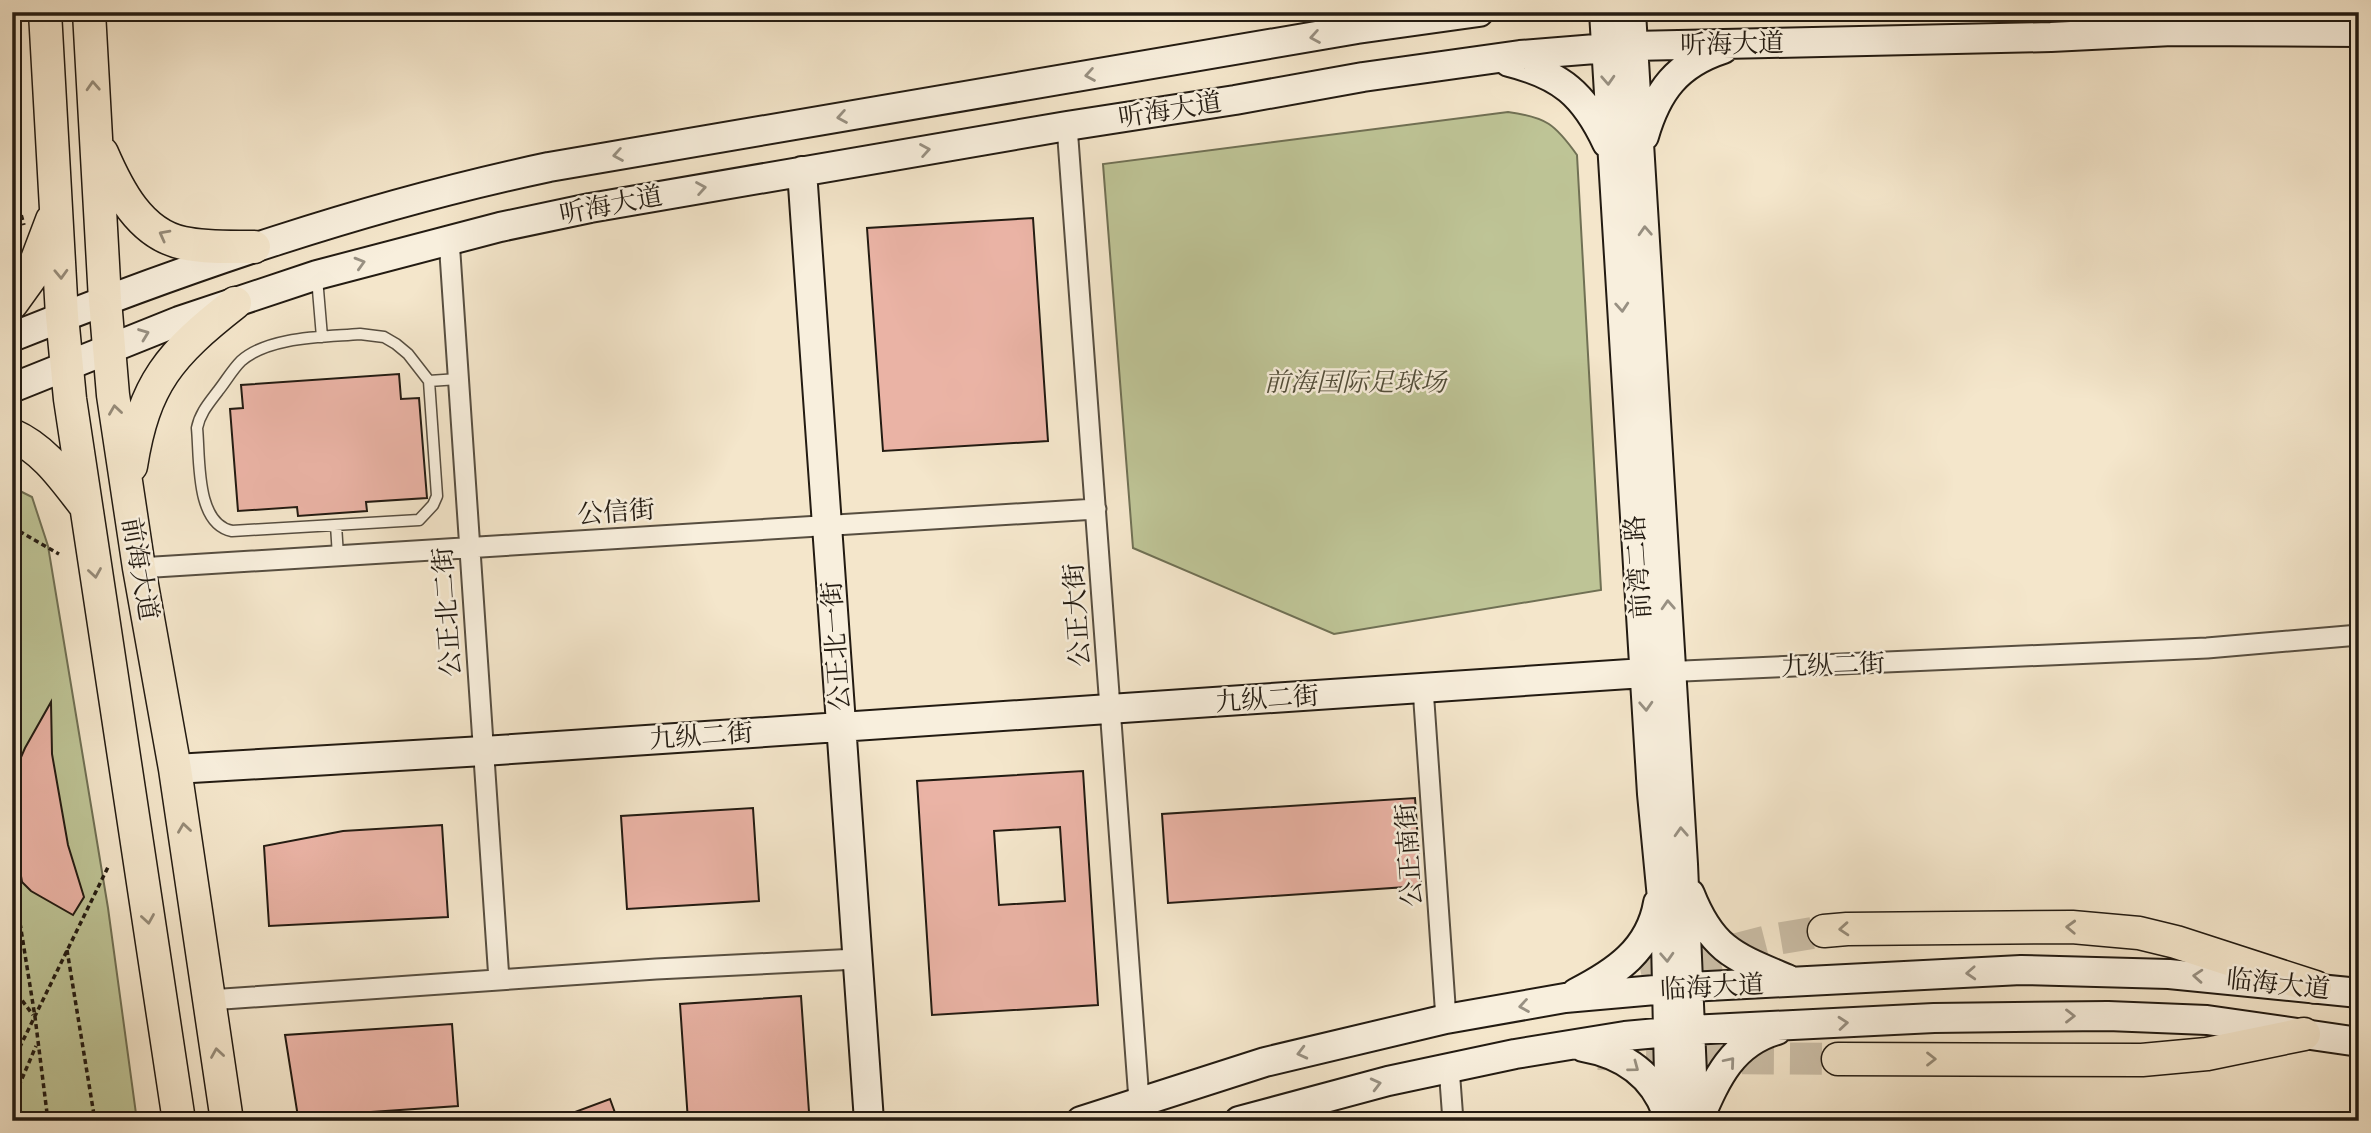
<svg xmlns="http://www.w3.org/2000/svg" width="2371" height="1133" viewBox="0 0 2371 1133" font-family="Alegreya,'Noto Serif SC',serif">
	<style>
		.green { fill: #bec496; stroke: #707054; stroke-width: 2 }
		.building { fill: #eab3a5; stroke: #231b12; stroke-width: 2; fill-rule: evenodd }
		.lines { fill: none; stroke-linecap: round; stroke-linejoin: round }
		.primary-tunnel { stroke: #cabda6; stroke-width: 32; stroke-dasharray: 32 16; stroke-linecap: butt }
		.lane-casing { stroke: #574e40; stroke-width: 13 }
		.street-casing { stroke: #574e40; stroke-width: 23 }
		.secondary-casing { stroke: #231b12; stroke-width: 32 }
		.primary-casing { stroke: #231b12; stroke-width: 35 }
		.path { stroke: #231b12; stroke-width: 3.5; stroke-dasharray: 5 3.5; stroke-linecap: butt }
		.lane { stroke: #f8efdd; stroke-width: 10 }
		.street { stroke: #f8efdd; stroke-width: 19 }
		.secondary { stroke: #f8efdd; stroke-width: 28 }
		.primary { stroke: #f4e6cb; stroke-width: 32 }
		.oneway { stroke: #989082 }
		.oneway2 { stroke: #968b78 }
		.labels { text-anchor: middle; dominant-baseline: central; stroke-width: 5; stroke-linejoin: round; paint-order: stroke }
		.street-label { font-size: 26px; fill: #231b12; stroke: #f8efdd }
		.park-label { font-size: 26px; font-style: italic; fill: #524e3a; stroke: #f8efdd }
	</style>
	<rect width="100%" height="100%" fill="#f4e6cb"/>
	<filter id="stains"><feTurbulence type="fractalNoise" baseFrequency=".00286" numOctaves="4"/><feColorMatrix values="0 0 0 0 .2 0 0 0 0 .09 0 0 0 0 .02 0 0 0 .5 -.17"/></filter>
	<radialGradient id="worn" r=".72"><stop offset=".6" stop-color="#630" stop-opacity="0"/><stop offset="1" stop-color="#630" stop-opacity=".3"/></radialGradient>
	<path class="green" d="M1508,112C1546,117 1555,124 1577,155L1601,590L1334,634L1133,548L1103,164Z
		M12,487L32,497L48,546L108,908L137,1121H12Z
		M2012,1114L2101,1121H2011Z"/>
	<path class="building" d="M1033,218L1048,441L883,451L867,228Z
		M399,374L401,399L419,398L427,498L366,502L367,511L298,516L297,507L238,511L230,409L243,408L241,385Z
		M51,702L52,754L68,845L84,897L73,915L31,891L22,882L12,824V778L25,748Z
		M1083,771L1098,1005L932,1015L917,781ZM1060,827L1065,901L999,905L994,831Z
		M1415,798L1421,886L1168,903L1162,814Z
		M753,808L759,901L627,909L621,816Z
		M442,825L448,917L269,926L264,846L343,831Z
		M801,996L809,1112L787,1121H688L680,1004Z
		M452,1024L458,1106L298,1117L285,1035Z
		M610,1099L618,1121H557L556,1119Z"/>
	<g class="lines">
		<path class="primary-tunnel" d="M1594,983L1675,965L1776,939L1824,931
			M1598,1054L1715,1058L1838,1059"/>
		<defs>
			<path id="lane" d="M317,278L322,337
				M360,334L384,337L396,344L408,354L429,381L437,496L433,505L419,520L232,531C195,524 200,457 197,428C200,413 209,403 218,391C226,381 232,370 241,361C269,336 325,337 360,334Z
				M429,381L458,379
				M336,525L338,556"/>
			<path id="street" d="M1067,126L1139,1100
				M449,239L499,980
				M139,568L1096,509
				M1661,672L2207,648L2359,635
				M1423,688L1446,1019
				M209,1000L656,969L857,959
				M1449,1067L1453,1121"/>
			<path id="secondary" d="M1604,12L1652,794L1666,940L1670,1121
				M1631,12L1683,864L1694,1121
				M1509,62C1561,75 1584,94 1607,143
				M1644,136C1657,91 1677,64 1723,49
				M802,171L869,1121
				M12,337C187,267 365,206 549,167L1357,29L1479,12
				M12,388L179,321L317,275L500,227L590,208L1067,126L1235,100L1363,77L1520,55L1633,46L2051,37L2172,31L2359,32
				M175,769L483,751L1644,673
				M1690,894C1712,950 1735,957 1787,979
				M1576,993C1615,973 1650,950 1658,903
				M1583,1047C1623,1054 1653,1074 1667,1113
				M1081,1121L1265,1062L1446,1019L1565,998L1689,987L2021,970L2169,974L2359,993
				M1239,1121L1388,1081L1515,1054L1625,1036L1690,1030L1934,1018L2108,1016L2207,1020L2359,1042
				M1698,1121C1716,1080 1731,1043 1777,1030"/>
			<path id="primary" d="M45,12L62,316L70,399L179,1121
				M89,12L105,300L113,395L139,568L175,769L227,1121
				M102,153C118,190 140,234 183,243C206,248 231,247 254,247
				M12,303L30,278L52,220
				M12,435C44,449 63,477 84,504
				M131,466C144,383 170,354 235,303
				M1824,931L1847,929L2072,927L2139,933L2176,942L2315,987
				M1838,1059L2142,1060L2207,1054L2304,1034"/>
		</defs>
		<use href="#lane" class="lane-casing"/>
		<use href="#street" class="street-casing"/>
		<use href="#secondary" class="secondary-casing"/>
		<use href="#primary" class="primary-casing"/>
		<path class="path" d="M12,151L17,156
			M19,207L24,225
			M12,527L59,554
			M12,873L35,1017L48,1121
			M67,950L95,1121
			M12,987L33,1015
			M12,1063L109,865
			M12,1102L36,1046"/>
		<use href="#lane" class="lane"/>
		<use href="#street" class="street"/>
		<use href="#secondary" class="secondary"/>
		<use href="#primary" class="primary"/>
	</g>
	<defs><path id="oneway-chevron" d="M-2-3.5L2.5 0L-2 3.5" fill="none" stroke-width="1.6" stroke-linecap="round" stroke-linejoin="round" transform="scale(1.75)"/></defs>
	<g class="oneway">
		<use href="#oneway-chevron" transform="translate(1315 37) rotate(170)"/>
		<use href="#oneway-chevron" transform="translate(1090 75) rotate(170)"/>
		<use href="#oneway-chevron" transform="translate(1608 80) rotate(87)"/>
		<use href="#oneway-chevron" transform="translate(842 117) rotate(170)"/>
		<use href="#oneway-chevron" transform="translate(925 150) rotate(-10)"/>
		<use href="#oneway-chevron" transform="translate(618 155) rotate(170)"/>
		<use href="#oneway-chevron" transform="translate(701 188) rotate(-10)"/>
		<use href="#oneway-chevron" transform="translate(1645 231) rotate(-93)"/>
		<use href="#oneway-chevron" transform="translate(360 263) rotate(-16)"/>
		<use href="#oneway-chevron" transform="translate(1622 307) rotate(86)"/>
		<use href="#oneway-chevron" transform="translate(144 334) rotate(-21)"/>
		<use href="#oneway-chevron" transform="translate(1668 605) rotate(-93)"/>
		<use href="#oneway-chevron" transform="translate(1646 706) rotate(87)"/>
		<use href="#oneway-chevron" transform="translate(1681 832) rotate(-93)"/>
		<use href="#oneway-chevron" transform="translate(1667 957) rotate(87)"/>
		<use href="#oneway-chevron" transform="translate(1971 973) rotate(177)"/>
		<use href="#oneway-chevron" transform="translate(2198 976) rotate(-176)"/>
		<use href="#oneway-chevron" transform="translate(1524 1006) rotate(171)"/>
		<use href="#oneway-chevron" transform="translate(2070 1016)"/>
		<use href="#oneway-chevron" transform="translate(1843 1023) rotate(-5)"/>
		<use href="#oneway-chevron" transform="translate(1302 1053) rotate(166)"/>
		<use href="#oneway-chevron" transform="translate(1730 1062) rotate(-50)"/>
		<use href="#oneway-chevron" transform="translate(1634 1067) rotate(37)"/>
		<use href="#oneway-chevron" transform="translate(1376 1084) rotate(-14)"/>
	</g>
	<g class="oneway2">
		<use href="#oneway-chevron" transform="translate(93 86) rotate(-93)"/>
		<use href="#oneway-chevron" transform="translate(164 235) rotate(-152)"/>
		<use href="#oneway-chevron" transform="translate(61 274) rotate(88)"/>
		<use href="#oneway-chevron" transform="translate(115 410) rotate(-98)"/>
		<use href="#oneway-chevron" transform="translate(95 573) rotate(81)"/>
		<use href="#oneway-chevron" transform="translate(184 828) rotate(-98)"/>
		<use href="#oneway-chevron" transform="translate(148 919) rotate(81)"/>
		<use href="#oneway-chevron" transform="translate(2071 927) rotate(-178)"/>
		<use href="#oneway-chevron" transform="translate(1844 929) rotate(176)"/>
		<use href="#oneway-chevron" transform="translate(217 1053) rotate(-99)"/>
		<use href="#oneway-chevron" transform="translate(1931 1059)"/>
	</g>
	<g class="labels">
		<g class="street-label">
			<text transform="translate(1732 44) rotate(-1)">听海大道</text>
			<text transform="translate(1170 110) rotate(-9)">听海大道</text>
			<text transform="translate(611 205) rotate(-11)">听海大道</text>
			<text transform="translate(616 512) rotate(-4)">公信街</text>
			<text transform="translate(1638 567) rotate(-94)">前湾二路</text>
			<text transform="translate(140 569) rotate(80)">前海大道</text>
			<text transform="translate(447 612) rotate(-94)">公正北二街</text>
			<text transform="translate(1077 615) rotate(-94)">公正大街</text>
			<text transform="translate(836 646) rotate(-94)">公正北一街</text>
			<text transform="translate(1833 665) rotate(-2)">九纵二街</text>
			<text transform="translate(1267 699) rotate(-4)">九纵二街</text>
			<text transform="translate(701 736) rotate(-4)">九纵二街</text>
			<text transform="translate(1409 855) rotate(-94)">公正南街</text>
			<text transform="translate(2278 984) rotate(6)">临海大道</text>
			<text transform="translate(1712 987) rotate(-3)">临海大道</text>
		</g>
		<g class="park-label">
			<text x="1355" y="382">前海国际足球场</text>
		</g>
	</g>
	<rect width="2371" height="1133" fill="none" stroke="#f4e6cb" stroke-width="42"/>
	<rect x="14" y="14" width="2343" height="1105" fill="none" stroke="#231b12" stroke-width="3.5"/>
	<rect x="21" y="21" width="2329" height="1091" fill="none" stroke="#231b12" stroke-width="2"/>
	<rect width="100%" height="100%" filter="url(#stains)"/>
	<rect width="100%" height="100%" fill="url(#worn)"/>
</svg>
